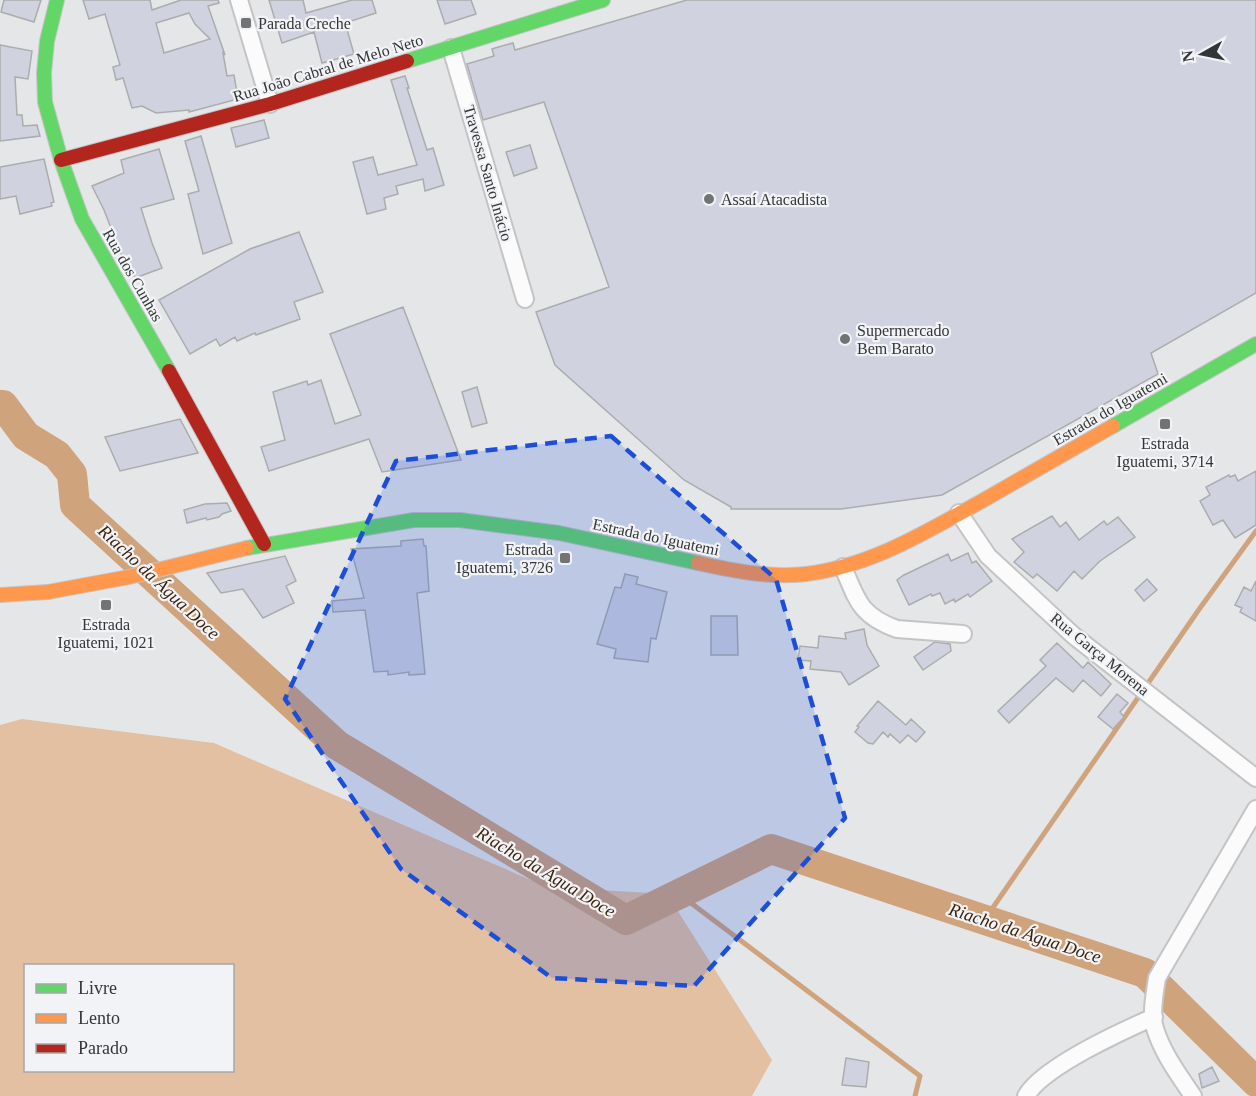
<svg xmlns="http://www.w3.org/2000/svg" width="1256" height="1096" viewBox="0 0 1256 1096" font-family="Georgia,serif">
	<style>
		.forest { fill: #e3c0a1; fill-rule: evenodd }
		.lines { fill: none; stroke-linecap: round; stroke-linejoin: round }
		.stream { stroke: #cfa37c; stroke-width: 5 }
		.river { stroke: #cfa37c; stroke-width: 30 }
		.building { fill: #d0d3df; stroke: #abacad; stroke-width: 1.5; fill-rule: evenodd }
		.street-casing { stroke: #c4c4c6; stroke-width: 20 }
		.fast-casing { stroke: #c4c4c6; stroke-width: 16 }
		.slow-casing { stroke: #c4c4c6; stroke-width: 16 }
		.jam-casing { stroke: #c4c4c6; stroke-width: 16 }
		.street { stroke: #fbfbfc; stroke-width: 16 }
		.fast { stroke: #63d668; stroke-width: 14 }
		.slow { stroke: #ff974d; stroke-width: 14 }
		.jam { stroke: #b3261e; stroke-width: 14 }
		.marked { fill: #1d4ed8; fill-opacity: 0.2; stroke: #1d4ed8; stroke-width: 4.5; stroke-dasharray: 12 8; stroke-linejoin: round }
		.poi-dot { fill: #727374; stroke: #f2f3f6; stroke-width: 2 }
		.labels { text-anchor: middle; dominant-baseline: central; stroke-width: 4.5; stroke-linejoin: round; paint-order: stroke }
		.poi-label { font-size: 16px; fill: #343536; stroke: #f2f3f6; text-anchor: start }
		.street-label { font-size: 16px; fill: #343536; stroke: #f2f3f6 }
		.water-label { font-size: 18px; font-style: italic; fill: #3d230a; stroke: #f2f3f6 }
	</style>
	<rect width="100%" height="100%" fill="#e5e6e8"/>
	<path class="forest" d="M22,719L214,743L547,887L667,894L772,1060L752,1096H0V725ZM26,966H232V1070H26Z"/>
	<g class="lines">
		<path class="stream" d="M679,894L920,1076L915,1096
			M985,919L1200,608L1256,531"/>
		<path class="river" d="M0,405H3L26,436L57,455L72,474L75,505L337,745L626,920L771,849L1145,973L1256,1082"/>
	</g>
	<path class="building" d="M4,0H41L34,22L1,12Z
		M83,0H150L152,10L181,0H218L219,3L208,6L225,55L223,53L227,76L234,75L238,99L189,112V110L156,113L142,106L132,108L123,78L116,80L113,67L120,65L105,14L89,19ZM189,13L195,24L210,39L164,53L156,23Z
		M269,0H303L306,13L352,0H372L376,13L348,22V33L354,54L322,63L314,32L282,43Z
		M437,0H471L476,14L445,24Z
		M687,0H1256V293L1151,353L1158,374L942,495L841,509H731V507L684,480L555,365L536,312L609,287L544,102L483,120L467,64L494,56L492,49L495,48L513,43L515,50Z
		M0,45L32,51L28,79L15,77L17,115H22L23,126L37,125L40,136L0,141Z
		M405,76L409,88H407L427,150L433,148L444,185L425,191L423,179L396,186L398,194L384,198L386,209L367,214L353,162L373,157L378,175L417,165L391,80Z
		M264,120L269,138L236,147L231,128Z
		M201,136L232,243L203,254L188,194L199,191L185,141Z
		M530,145L537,168L514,176L506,152Z
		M159,149L174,199L141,208L152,243L162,268L135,278L132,270L128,272L104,210L92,186L124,173L121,160Z
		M44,159L54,202L51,203L52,206L20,214L16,196L0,199V167Z
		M299,232L323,292L294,302L300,319L256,335L255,333L237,341L235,337L220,346L216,339L190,354L159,300L250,249Z
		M403,307L461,460L382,472L369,439L269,471L261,447L285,440L273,392L307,381L308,385L321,380L335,424L361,415L330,334Z
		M477,387L487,423L472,427L462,392Z
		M180,419L198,453L120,471L105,437Z
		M1256,471V525L1235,538L1223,520L1213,525L1200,501L1210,495L1206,487L1229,475L1230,477L1235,475L1238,481Z
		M227,503L231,511L222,514L219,517L207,520L206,518L187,523L184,510L205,504Z
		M1052,516L1060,527L1066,522L1079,540L1104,521L1107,525L1118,517L1135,537L1100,561L1082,579L1074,571L1057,591L1037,574L1033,578L1014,562L1024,552L1012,539Z
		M423,539L424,546H426L429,591L417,593L425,674L409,675V672L388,675V671L374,672L365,610L333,612L332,601L364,598L351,549L401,546V541Z
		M968,553L972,563L976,561L992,581L970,597L968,594L955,602L954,599L945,604L940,593L932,596L931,594L909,605L897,580L904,575L948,554L951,561Z
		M285,556L296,581L286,586L294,603L263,618L243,589L221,593L207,573Z
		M625,574L638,577L636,584L667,592L656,639L651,638L648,662L614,658L616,649L597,644L615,587L621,588Z
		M1147,579L1157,590L1144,601L1135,590Z
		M1256,581V621L1240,612L1242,608L1235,605L1244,587L1251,591Z
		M711,616H737L738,655H711Z
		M864,629L867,645L879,666L849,685L841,672L810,669L811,661L798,660L800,646L818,648L819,636L846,639L845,633Z
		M935,642L950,644L951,651L923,670L914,657Z
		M1057,643L1083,668L1088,662L1111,684L1101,696L1083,680L1073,692L1056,678L1009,723L998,711L1046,666L1040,660Z
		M1117,694L1128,703L1120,712L1124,717L1113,729L1098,717Z
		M878,701L906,725L911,719L925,732L916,742L908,735L900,743L890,734L888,737L883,732L873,744L868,743L855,732L859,727L857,726Z
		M846,1058L869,1062L866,1087L842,1085Z
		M1212,1067L1219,1081L1202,1088L1199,1074Z"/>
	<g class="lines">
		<defs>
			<path id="street" d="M239,0L270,104
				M451,48L525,299
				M959,513L988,556L1074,636L1256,778
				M843,567C857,600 860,616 897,629L963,634
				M1026,1096C1043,1067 1122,1031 1154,1017
				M1193,1096C1178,1074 1161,1051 1154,1025C1151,1010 1155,993 1157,978L1256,809"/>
			<path id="fast" d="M57,0L47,41L44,73L45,102L61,160L82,219L169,371
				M407,61L603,0
				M1113,426L1256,344
				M247,548L414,520H460L559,533L698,563"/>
			<path id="slow" d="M698,563C734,571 769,578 806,574C871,566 926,532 982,501C1026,476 1069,451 1113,426
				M0,595L48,592L129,577L247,548"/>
			<path id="jam" d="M61,160L270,104L407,61
				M169,371L264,544"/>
		</defs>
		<use href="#street" class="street-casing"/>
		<use href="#fast" class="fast-casing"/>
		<use href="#slow" class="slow-casing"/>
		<use href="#jam" class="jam-casing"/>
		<use href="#street" class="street"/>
		<use href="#fast" class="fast"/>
		<use href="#slow" class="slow"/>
		<use href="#jam" class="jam"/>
	</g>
	<path class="marked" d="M611,436L776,579L845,818L694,986L552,978L401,869L285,699L396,461Z"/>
	<g class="poi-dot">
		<rect x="240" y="17" width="12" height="12" rx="3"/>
		<circle cx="709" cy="199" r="6"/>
		<circle cx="845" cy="339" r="6"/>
		<rect x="1159" y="418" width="12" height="12" rx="3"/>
		<rect x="559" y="552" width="12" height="12" rx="3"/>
		<rect x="100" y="599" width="12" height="12" rx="3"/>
	</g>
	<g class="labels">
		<g class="poi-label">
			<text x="258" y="23">Parada Creche</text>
			<text x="721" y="199">Assaí Atacadista</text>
			<text x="857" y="330">Supermercado<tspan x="857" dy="18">Bem Barato</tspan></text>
			<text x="1165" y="443" text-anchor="middle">Estrada<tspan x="1165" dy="18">Iguatemi, 3714</tspan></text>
			<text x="553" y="549" text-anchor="end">Estrada<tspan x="553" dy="18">Iguatemi, 3726</tspan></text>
			<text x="106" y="624" text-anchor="middle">Estrada<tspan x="106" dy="18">Iguatemi, 1021</tspan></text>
		</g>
		<g class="street-label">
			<text transform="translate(328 68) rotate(-17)">Rua João Cabral de Melo Neto</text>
			<text transform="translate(488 173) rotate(74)">Travessa Santo Inácio</text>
			<text transform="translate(133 275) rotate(60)">Rua dos Cunhas</text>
			<text transform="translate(1110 409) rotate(-30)">Estrada do Iguatemi</text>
			<text transform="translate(656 537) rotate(12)">Estrada do Iguatemi</text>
			<text transform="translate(1100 654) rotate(39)">Rua Garça Morena</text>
		</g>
		<g class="water-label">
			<text transform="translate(159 582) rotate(43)">Riacho da Água Doce</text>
			<text transform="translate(546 872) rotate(31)">Riacho da Água Doce</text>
			<text transform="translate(1025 933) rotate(18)">Riacho da Água Doce</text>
		</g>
	</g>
	<rect x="24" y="964" width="210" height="108" fill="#f2f3f6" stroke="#a6a7a9" stroke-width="1.5"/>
	<rect x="36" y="984" width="30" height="9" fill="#63d668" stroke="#a6a7a9" stroke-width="1.5"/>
	<text x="78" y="994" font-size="18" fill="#343536">Livre</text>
	<rect x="36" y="1014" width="30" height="9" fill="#ff974d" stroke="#a6a7a9" stroke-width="1.5"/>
	<text x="78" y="1024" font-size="18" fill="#343536">Lento</text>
	<rect x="36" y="1044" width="30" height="9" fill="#b3261e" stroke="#a6a7a9" stroke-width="1.5"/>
	<text x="78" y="1054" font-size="18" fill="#343536">Parado</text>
	<g transform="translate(1202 54) rotate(261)" stroke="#f2f3f6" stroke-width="4.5" paint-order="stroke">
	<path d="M0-4.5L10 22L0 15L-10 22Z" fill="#343536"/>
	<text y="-9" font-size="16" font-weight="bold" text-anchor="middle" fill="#343536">N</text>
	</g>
</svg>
